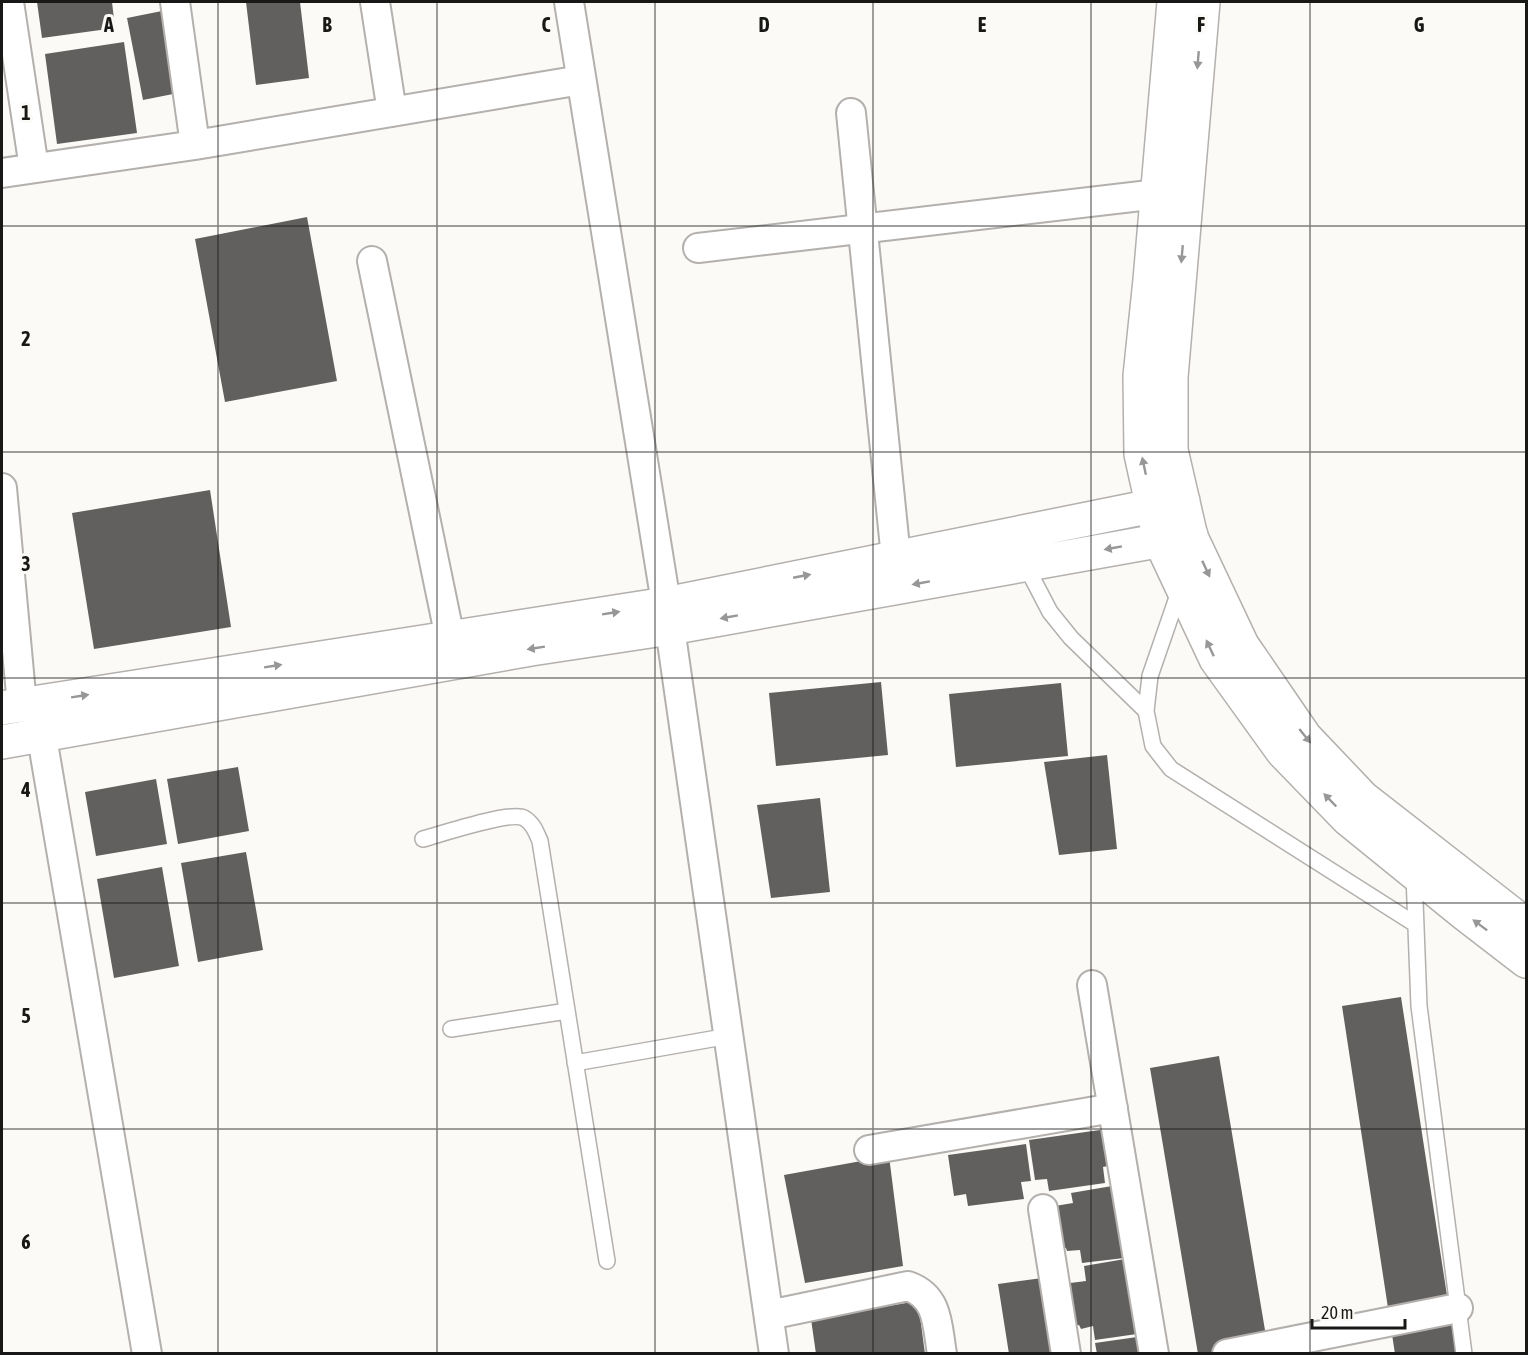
<svg xmlns="http://www.w3.org/2000/svg" width="1528" height="1355" viewBox="0 0 1528 1355" font-family="'Asap Condensed',sans-serif">
	<style>
		.building { fill: #62605e }
		.lines { fill: none; stroke-linecap: round; stroke-linejoin: round }
		.lane-casing { stroke: #b3b0ae; stroke-width: 18 }
		.street-casing { stroke: #b3b0ae; stroke-width: 32 }
		.secondary-casing { stroke: #b3b0ae; stroke-width: 36 }
		.lane { stroke: #fff; stroke-width: 15 }
		.street { stroke: #fff; stroke-width: 28 }
		.secondary { stroke: #fff; stroke-width: 33 }
		.oneway { fill: #979797 }
		.grid { fill: none; stroke: #181817; stroke-width: 1.5; stroke-opacity: 0.55 }
		.grid-label { font-size: 20px; text-anchor: middle; font-weight: bold; fill: #181817; stroke: #fcfaf7; stroke-width: 6; stroke-linejoin: round; paint-order: stroke }
	</style>
	<rect width="100%" height="100%" fill="#fcfaf7"/>
	<path class="building" d="M37,2H112L115,28L42,38Z
		M246,2H300L309,78L256,85Z
		M162,11L178,93L143,100L127,18Z
		M124,42L137,133L57,144L45,54Z
		M307,217L337,381L225,402L195,239Z
		M210,490L231,627L94,649L72,513Z
		M881,682L888,755L776,766L769,693Z
		M1061,683L1068,756L956,767L949,694Z
		M1107,755L1117,849L1059,855L1044,762Z
		M238,767L249,831L178,844L167,779Z
		M156,779L167,844L96,856L85,792Z
		M820,798L830,892L771,898L757,805Z
		M246,852L263,950L198,962L181,863Z
		M162,867L179,966L114,978L97,879Z
		M1401,997L1456,1354H1395L1342,1006Z
		M1219,1056L1269,1354H1198L1150,1068Z
		M1107,1129L1112,1165L1103,1167L1105,1183L1049,1191L1047,1179L1035,1180L1029,1140Z
		M1026,1144L1031,1181L1021,1182L1024,1199L968,1206L966,1194L954,1196L948,1155Z
		M889,1156L903,1266L805,1283L784,1175Z
		M1112,1186L1124,1258L1082,1263L1080,1250L1067,1251L1066,1248L1055,1250L1049,1207L1073,1203L1071,1193Z
		M1125,1259L1137,1334L1095,1340L1093,1326L1081,1329L1079,1325L1068,1327L1062,1284L1086,1281L1084,1266Z
		M1050,1277L1062,1354H1009L998,1284Z
		M918,1301L925,1354H816L811,1319Z
		M1137,1337L1140,1354H1097L1095,1343Z"/>
	<g class="lines">
		<defs>
			<path id="lane" d="M1025,564L1050,612L1071,638L1146,711
				M1180,589L1150,676L1146,711L1153,746L1171,769L1415,924
				M423,839C441,834 510,811 524,818C533,823 536,832 540,841L607,1261
				M1414,875L1419,1006L1464,1354
				M451,1029L567,1011
				M575,1063L729,1036"/>
			<path id="street" d="M9,2L34,168
				M175,2L195,145
				M375,2L392,112
				M569,2L670,628L774,1354
				M851,113L896,558
				M2,173L195,145L581,80
				M698,248L1158,194
				M372,261L450,638
				M2,488L22,705
				M38,714L147,1354
				M1092,985L1154,1354
				M869,1150L1113,1108
				M1043,1209L1066,1354
				M769,1315L908,1286C939,1297 937,1325 942,1354
				M1227,1354L1458,1308"/>
			<path id="secondary" d="M1174,2L1150,280L1140,376L1141,454L1160,540L1216,659L1283,752L1348,819L1465,914L1526,961
				M1203,2L1171,377V450L1191,537L1242,645L1305,737L1363,798L1526,925
				M2,708L666,604L1152,506L1183,501
				M2,742L531,649L670,628L1191,535"/>
		</defs>
		<use href="#lane" class="lane-casing"/>
		<use href="#street" class="street-casing"/>
		<use href="#secondary" class="secondary-casing"/>
		<use href="#lane" class="lane"/>
		<use href="#street" class="street"/>
		<use href="#secondary" class="secondary"/>
	</g>
	<defs><path id="oneway-solid" d="M-6-.8H1V-3.2L6.5 0L1 3.2V.8H-6Z" transform="scale(1.5)"/></defs>
	<g class="oneway">
		<use href="#oneway-solid" transform="translate(1198 60) rotate(95)"/>
		<use href="#oneway-solid" transform="translate(1182 254) rotate(95)"/>
		<use href="#oneway-solid" transform="translate(1144 466) rotate(-102)"/>
		<use href="#oneway-solid" transform="translate(1113 548) rotate(170)"/>
		<use href="#oneway-solid" transform="translate(1206 569) rotate(65)"/>
		<use href="#oneway-solid" transform="translate(802 576) rotate(-11)"/>
		<use href="#oneway-solid" transform="translate(921 583) rotate(170)"/>
		<use href="#oneway-solid" transform="translate(611 613) rotate(-9)"/>
		<use href="#oneway-solid" transform="translate(729 617) rotate(170)"/>
		<use href="#oneway-solid" transform="translate(536 648) rotate(171)"/>
		<use href="#oneway-solid" transform="translate(1210 648) rotate(-115)"/>
		<use href="#oneway-solid" transform="translate(273 666) rotate(-9)"/>
		<use href="#oneway-solid" transform="translate(80 696) rotate(-9)"/>
		<use href="#oneway-solid" transform="translate(1305 736) rotate(51)"/>
		<use href="#oneway-solid" transform="translate(1330 800) rotate(-134)"/>
		<use href="#oneway-solid" transform="translate(1480 925) rotate(-143)"/>
	</g>
	<path class="grid" d="M218,2V1354M437,2V1354M655,2V1354M873,2V1354M1091,2V1354M1310,2V1354M2,226H1526M2,452H1526M2,678H1526M2,903H1526M2,1129H1526"/>
	<g class="grid-label">
		<text x="109" y="32">A</text>
		<text x="327" y="32">B</text>
		<text x="546" y="32">C</text>
		<text x="764" y="32">D</text>
		<text x="982" y="32">E</text>
		<text x="1201" y="32">F</text>
		<text x="1419" y="32">G</text>
		<text x="26" y="120">1</text>
		<text x="26" y="346">2</text>
		<text x="26" y="571">3</text>
		<text x="26" y="797">4</text>
		<text x="26" y="1023">5</text>
		<text x="26" y="1249">6</text>
	</g>
	<rect width="1528" height="1355" fill="none" stroke="#181817" stroke-width="6"/>
	<path d="M1312 1319v9h93v-9" fill="none" stroke="#181817" stroke-width="3"/>
	<text x="1321" y="1319" font-size="18" fill="#181817" stroke="#fcfaf7" stroke-width="4.5" paint-order="stroke">20 m</text>
</svg>
